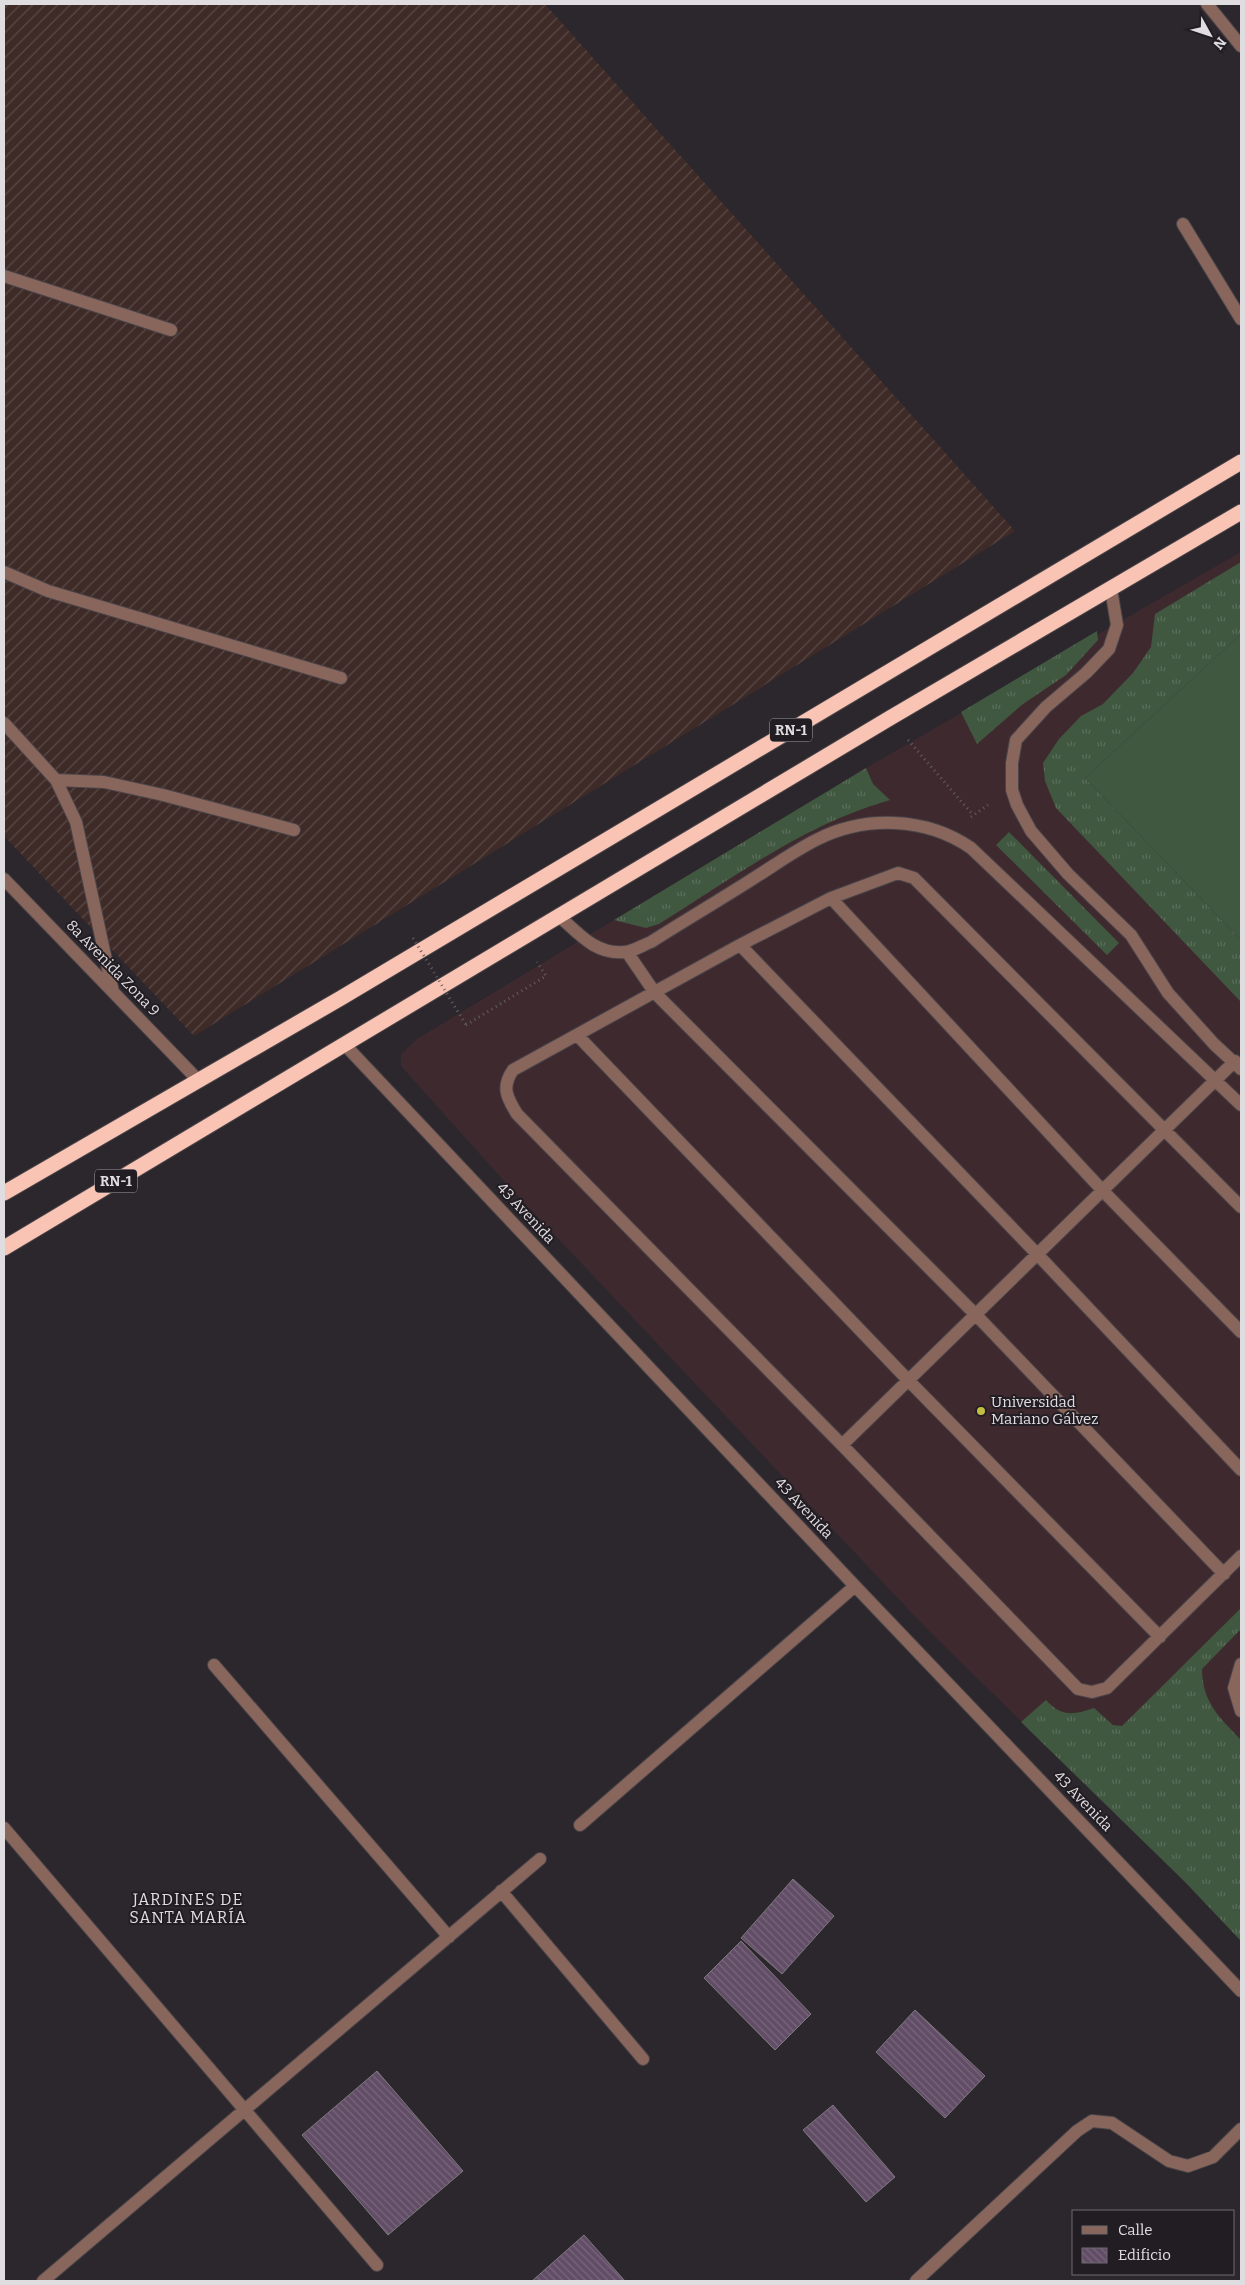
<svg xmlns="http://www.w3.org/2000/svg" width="1245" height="2285" viewBox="0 0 1245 2285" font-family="Bitter,serif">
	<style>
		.industrial { fill: url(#industrial-furrows) }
		.education { fill: #3e2a2e }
		.grass { fill: url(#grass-tufts) }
		.garden { fill: #405740 }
		.building { fill: url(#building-back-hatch); stroke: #7e787f }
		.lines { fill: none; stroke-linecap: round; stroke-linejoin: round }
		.minor-casing { stroke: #49444a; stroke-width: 14 }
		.highway-casing { stroke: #49444a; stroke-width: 17 }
		.path { stroke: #625e63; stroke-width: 3; stroke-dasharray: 1 4; stroke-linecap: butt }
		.minor { stroke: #89665b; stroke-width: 12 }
		.highway { stroke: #f9c4b3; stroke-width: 15 }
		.path-bridge { stroke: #625e63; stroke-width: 3; stroke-dasharray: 1 4; stroke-linecap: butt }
		.poi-dot { fill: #c1be40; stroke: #221d23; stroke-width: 2 }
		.labels { text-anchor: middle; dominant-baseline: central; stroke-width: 4; stroke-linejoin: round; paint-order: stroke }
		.shield { fill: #221d23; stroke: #a7a3a8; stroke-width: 1 }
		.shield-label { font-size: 14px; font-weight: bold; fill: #e0dde1 }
		.street-label { font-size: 15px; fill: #e0dde1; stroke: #221d23 }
		.poi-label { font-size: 15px; fill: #e0dde1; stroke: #221d23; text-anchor: start }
		.neighbourhood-label { font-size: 16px; letter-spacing: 1px; fill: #e0dde1; stroke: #221d23 }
	</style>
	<defs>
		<pattern id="industrial-furrows" width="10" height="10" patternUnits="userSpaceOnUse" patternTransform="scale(1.25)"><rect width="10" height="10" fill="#3e2b27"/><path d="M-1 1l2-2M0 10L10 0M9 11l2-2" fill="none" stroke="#5a4946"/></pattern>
		<pattern id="grass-tufts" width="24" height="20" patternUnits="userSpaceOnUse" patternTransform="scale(1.25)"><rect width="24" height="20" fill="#405740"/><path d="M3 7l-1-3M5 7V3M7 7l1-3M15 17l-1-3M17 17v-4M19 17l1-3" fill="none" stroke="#5b6f5b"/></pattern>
		<pattern id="building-back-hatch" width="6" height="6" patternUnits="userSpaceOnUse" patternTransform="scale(1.25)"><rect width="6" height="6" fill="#624d67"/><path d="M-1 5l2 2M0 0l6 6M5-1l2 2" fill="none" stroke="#78667c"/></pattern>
	</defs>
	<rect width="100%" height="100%" fill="#2c272d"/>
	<path class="industrial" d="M4,4H545L1015,531L194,1036L4,836Z"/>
	<path class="education" d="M1241,552V1941L1185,1882L926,1628L515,1193L401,1066V1054L417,1039L866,768Z"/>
	<path class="grass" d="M1241,562V634L1085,778L1241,940V1002L1056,808L1045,781L1043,763L1059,739L1081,716L1103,704L1133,673L1151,647L1155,614Z
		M1097,631L1098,640L1066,675L1023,704L977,744L961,712Z
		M866,768L873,784L890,800C805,824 733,878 659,924L646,928L614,920Z
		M1009,832L1119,943L1107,955L996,845Z
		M1241,1608V1629L1202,1669C1202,1702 1220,1718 1241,1740V1941L1185,1882L1021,1722L1046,1700C1061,1717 1074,1715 1094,1708L1113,1725L1122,1726Z"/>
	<path class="garden" d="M1241,634V940L1085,778Z"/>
	<path class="building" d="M793,1879L834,1916L782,1974L741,1938Z
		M741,1941L811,2014L775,2050L704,1978Z
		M915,2010L985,2076L945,2118L876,2052Z
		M377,2071L463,2171L388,2235L302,2135Z
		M833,2105L895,2177L866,2202L803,2130Z
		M584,2235L625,2281H532Z"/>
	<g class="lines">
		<defs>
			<path id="minor" d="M1207,4L1241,46
				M1183,224L1241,319
				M4,276L171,330
				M4,572L48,591L341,678
				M1111,589L1117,625L1109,649L1086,673L1046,707L1016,740L1012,763V790L1017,805L1031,831L1068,874L1131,935L1168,993L1214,1044L1241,1069
				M4,723L56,780L76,822L113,992
				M56,780L104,782L163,795L294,830
				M4,879L199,1081
				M831,898L1103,1191L1241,1332
				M559,916C579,934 596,955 625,952C634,951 643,945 651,942C684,921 718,901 751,880C772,867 794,851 816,840C865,815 926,817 971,848L1241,1105
				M740,945L1038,1255L1241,1470
				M627,952L655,993L976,1315L1224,1574
				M578,1036L908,1380L1160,1637
				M345,1045L855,1586L1241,1991
				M1235,1061L842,1445L1078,1689L1092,1692L1107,1688L1241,1556
				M842,1445L517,1114C507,1098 501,1087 513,1070L740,945L831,898L898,873L914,878L1241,1207
				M1241,1664L1234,1688L1241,1711
				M214,1665L449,1937
				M580,1825L855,1586
				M4,1828L377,2265
				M501,1891L643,2059
				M43,2281L540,1859
				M916,2281L1077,2131L1092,2121L1112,2123L1169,2161L1188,2166L1213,2157L1241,2129"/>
			<path id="highway" d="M4,1193L341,998L1241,462
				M4,1248L890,718L1241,512"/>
		</defs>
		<use href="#minor" class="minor-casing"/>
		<use href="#highway" class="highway-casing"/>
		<path class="path" d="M908,740L973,815
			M971,817L988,805
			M466,1025L546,976L537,962"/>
		<use href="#minor" class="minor"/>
		<use href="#highway" class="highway"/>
		<path class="path-bridge" d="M413,938L466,1025"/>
	</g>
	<circle class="poi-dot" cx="981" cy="1411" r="5"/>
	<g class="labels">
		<g class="shield">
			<rect x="770" y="718.5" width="42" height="23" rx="4"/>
			<rect x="95" y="1169.5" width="42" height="23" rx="4"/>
		</g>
		<g class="shield-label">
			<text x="791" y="730">RN-1</text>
			<text x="116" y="1181">RN-1</text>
		</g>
		<g class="street-label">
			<text transform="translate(113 968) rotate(46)">8a Avenida Zona 9</text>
			<text transform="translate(526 1213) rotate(47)">43 Avenida</text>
			<text transform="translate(804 1508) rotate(47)">43 Avenida</text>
			<text transform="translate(1083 1801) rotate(46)">43 Avenida</text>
		</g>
		<g class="poi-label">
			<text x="991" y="1402">Universidad<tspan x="991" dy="17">Mariano Gálvez</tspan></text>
		</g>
		<g class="neighbourhood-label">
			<text x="188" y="1899">JARDINES DE<tspan x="188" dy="18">SANTA MARÍA</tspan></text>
		</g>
	</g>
	<rect width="1245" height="2285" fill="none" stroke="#e0dde1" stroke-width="10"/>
	<rect x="1072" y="2210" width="162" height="65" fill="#221d23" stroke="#6e6a6f"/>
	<rect x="1082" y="2226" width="25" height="8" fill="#89665b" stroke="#6e6a6f"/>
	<text x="1118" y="2235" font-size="15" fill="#e0dde1">Calle</text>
	<rect x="1082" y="2248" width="25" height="15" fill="url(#building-back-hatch)" stroke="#6e6a6f"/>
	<text x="1118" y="2260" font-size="15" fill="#e0dde1">Edificio</text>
	<g transform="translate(1210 35) rotate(130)" stroke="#221d23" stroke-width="4" paint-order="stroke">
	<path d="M0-4L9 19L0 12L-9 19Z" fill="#e0dde1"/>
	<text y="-8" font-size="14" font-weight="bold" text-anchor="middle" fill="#e0dde1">N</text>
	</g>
</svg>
